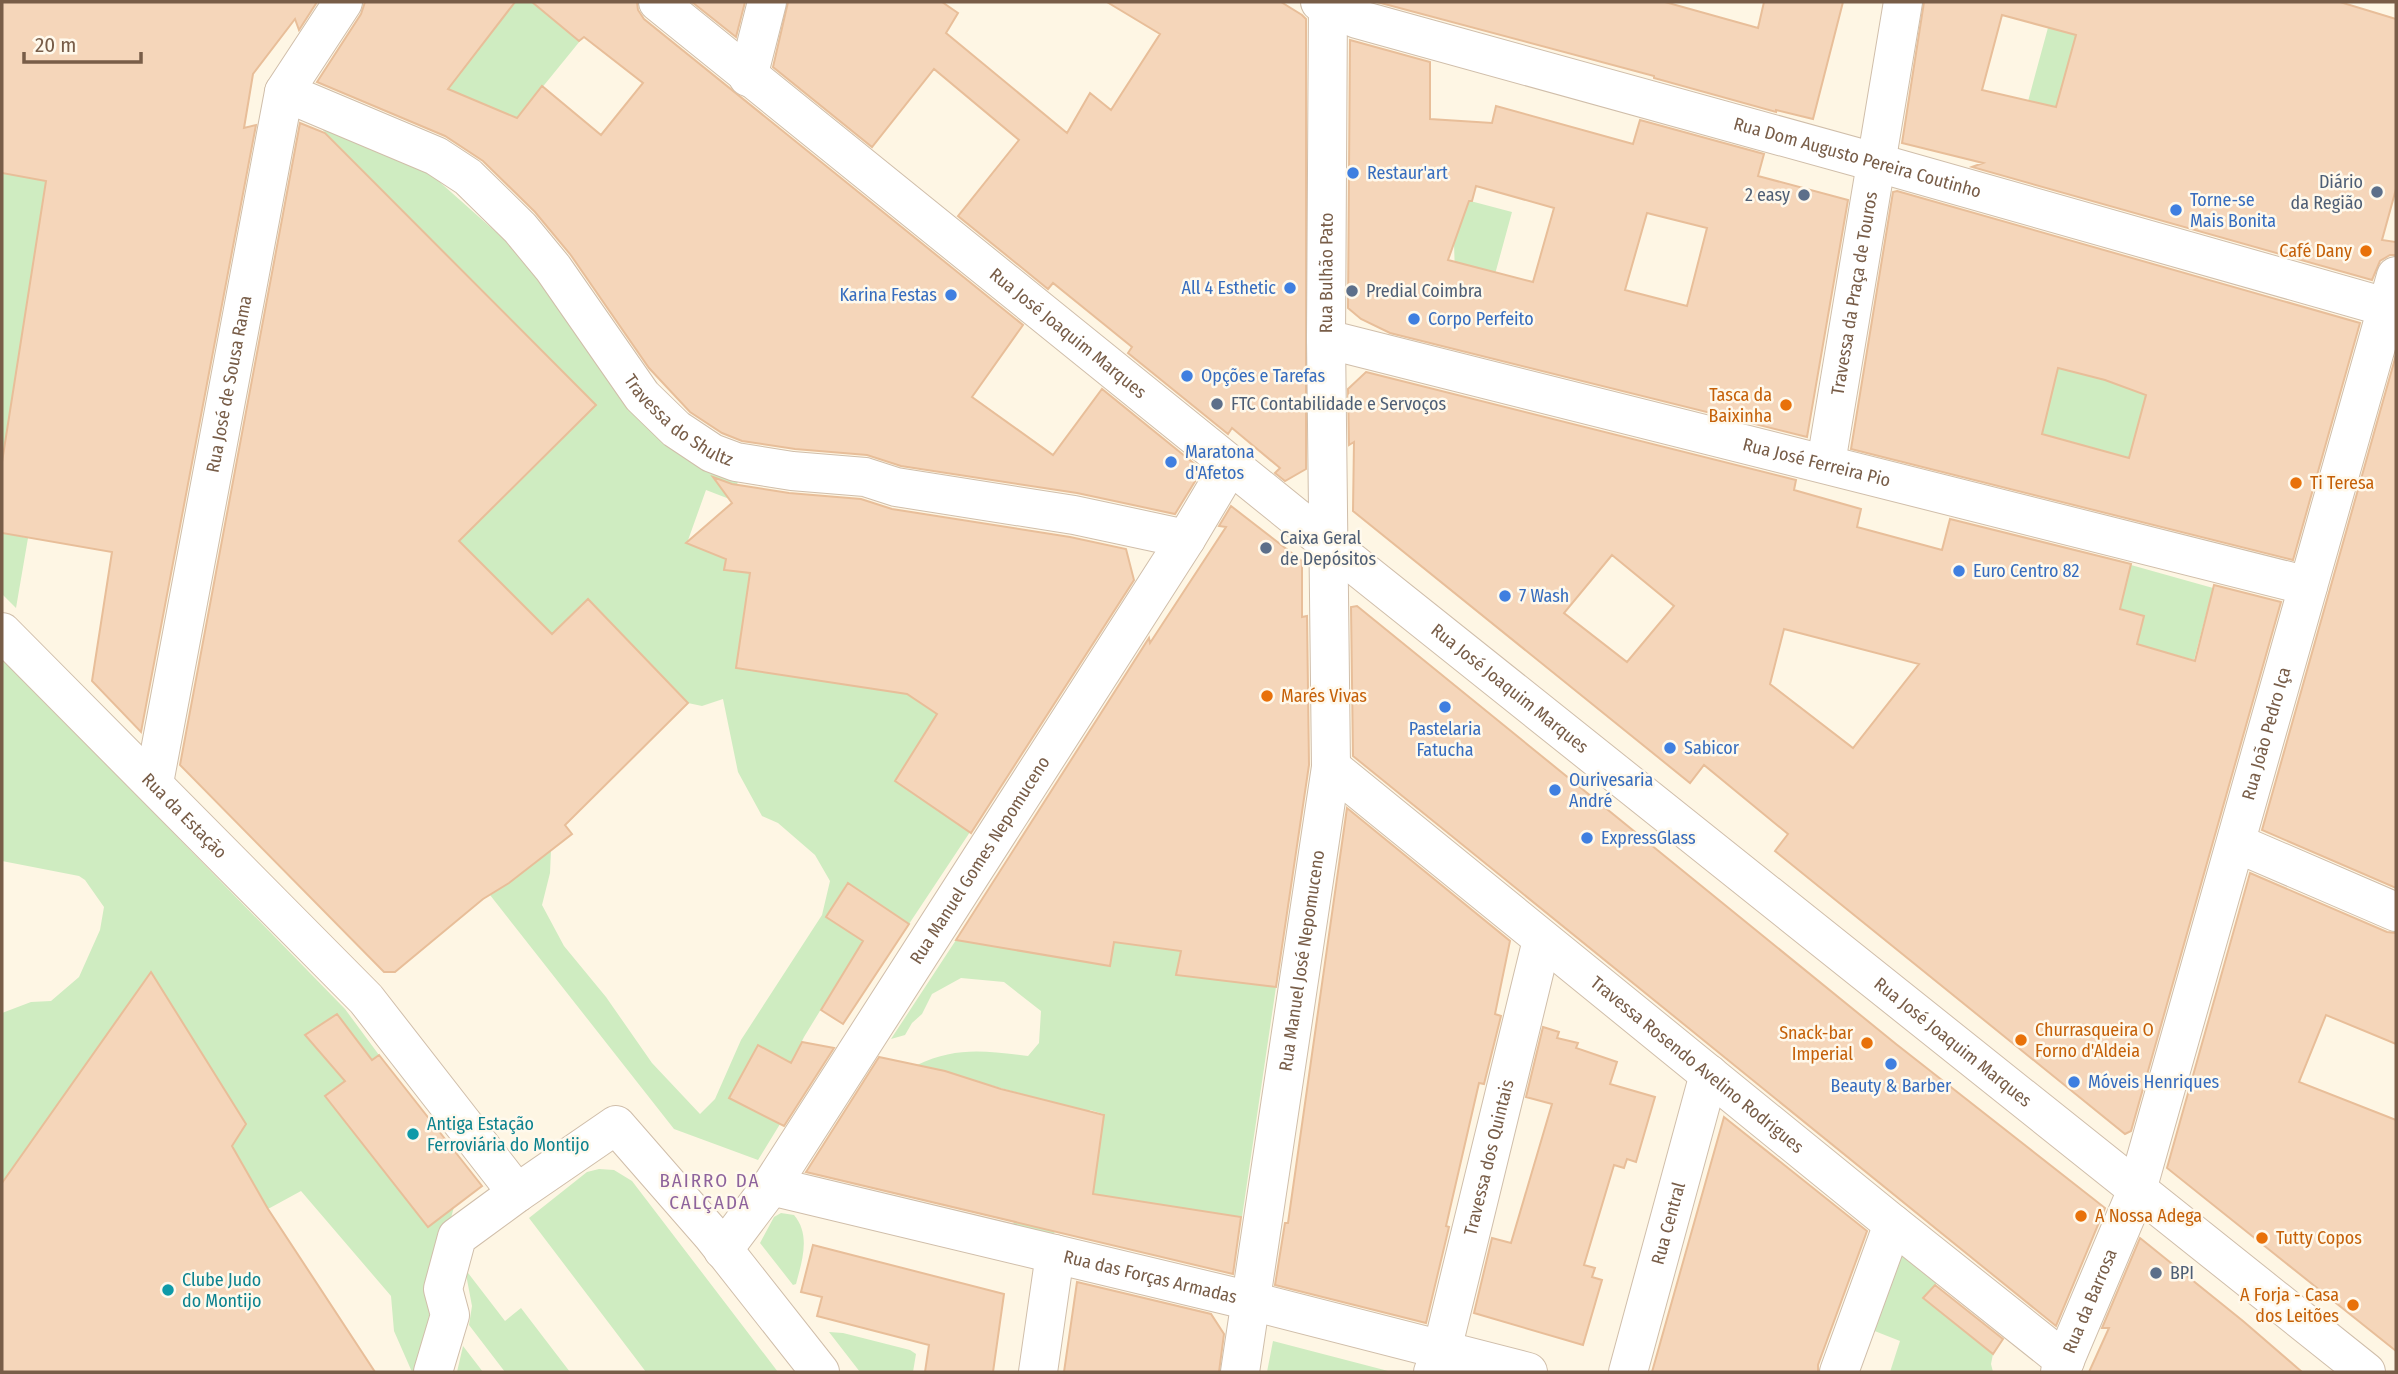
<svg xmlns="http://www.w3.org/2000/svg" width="2398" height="1374" viewBox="0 0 2398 1374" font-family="'Fira Sans Condensed',sans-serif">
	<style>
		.green { fill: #cfecc1 }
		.building { fill: #f5d6ba; stroke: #e8be99; stroke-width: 2; fill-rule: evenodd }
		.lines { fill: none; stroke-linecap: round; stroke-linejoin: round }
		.minor-casing { stroke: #d0beaa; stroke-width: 40 }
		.minor { stroke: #fff; stroke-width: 38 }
		.shop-dot { fill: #3f7fe0; stroke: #fff9ec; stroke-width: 2.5 }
		.service-dot { fill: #5c6f8a; stroke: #fff9ec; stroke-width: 2.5 }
		.food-dot { fill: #e8710a; stroke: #fff9ec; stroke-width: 2.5 }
		.culture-dot { fill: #0f9aa8; stroke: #fff9ec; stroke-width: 2.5 }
		.labels { text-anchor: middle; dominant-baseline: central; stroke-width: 5; stroke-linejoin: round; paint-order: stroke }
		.street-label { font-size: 18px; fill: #785d48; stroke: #fff9ec }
		.shop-label { font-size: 18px; fill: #366cbe; stroke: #fff9ec; text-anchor: start }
		.service-label { font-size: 18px; fill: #4e5e75; stroke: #fff9ec; text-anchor: start }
		.food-label { font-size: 18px; fill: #c56008; stroke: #fff9ec; text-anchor: start }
		.culture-label { font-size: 18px; fill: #0d838f; stroke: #fff9ec; text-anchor: start }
		.neighbourhood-label { font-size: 19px; letter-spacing: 2px; fill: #8e639c; stroke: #fff9ec }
	</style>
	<rect width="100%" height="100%" fill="#fef6e4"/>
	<path class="green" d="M515,2H532L580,41L510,127L448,89Z
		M2052,13L2081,20L2103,129L2024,116Z
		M304,111L407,153L560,289L740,475L732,500L706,490L687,543L730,538L724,569L750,573L741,638L939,699L937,714L895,781L970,832L909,924L847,883L826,917L888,957L868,985L845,970L804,1037L791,1063L758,1046L730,1097L810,1075L758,1160L674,1129L490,895L551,850L550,873L542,905L564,946L606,997L652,1063L700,1114L715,1099L741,1040L822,915L830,881L815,855L778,823L762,816L738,772L723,699L702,706L688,703L588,600L552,634L459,541L595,405Z
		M2,173L46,181L2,462Z
		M1440,193L1512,212L1491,289L1455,279L1454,241Z
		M1988,302L2101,379L2147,392L2135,436L2166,445L2160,466L2042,434L2048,408L2006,398Z
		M2,533L28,538L16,608L2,594Z
		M2131,565L2213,588L2194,660L2137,644L2144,616L2120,609Z
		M2,657L345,1009L379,1055L325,1096L428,1227L454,1207L442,1250L418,1372H412L394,1331L391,1296L301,1191L268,1209L232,1146L151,973L2,1183V1013L31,1002L51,1001L79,977L100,930L104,907L85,880L79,876L2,861Z
		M1117,926L1129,944L1149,947L1150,940L1183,943L1177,975L1276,987L1242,1217L1093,1194L1104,1114L1090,1110L1054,1234L1013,1225L1048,1101L917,1065C957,1046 986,1051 1028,1056L1039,1043L1041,1011L1004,982L961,978L932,994L922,1014L912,1023L905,1035L891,1039L956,940L1110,965Z
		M599,1169L614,1170L632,1181L778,1372H646L529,1218L587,1172Z
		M781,1213L794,1215C811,1235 802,1261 796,1284L793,1285L760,1243L774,1217Z
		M1898,1241L1943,1277L1923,1298L1993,1354L1991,1364L1993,1372H1890L1900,1341L1867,1328Z
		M465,1269L505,1321L521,1308L570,1372H505L469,1325L472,1306Z
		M829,1332L843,1333L910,1350L916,1354L913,1372H860Z
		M1273,1341L1392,1372H1267Z
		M463,1346L483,1372H457Z"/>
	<path class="building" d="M2,2H317L299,30L295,19L253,74L244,128L256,125L141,732L92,681L112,552L2,533V462L46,181L2,173Z
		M365,2H515L448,89L517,118L542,86L601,135L643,83L584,37L579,41L532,2H637L638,10L644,19L1023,325L972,397L1053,455L1102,389L1202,470L1175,514L1077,493L901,466L867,455L795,449L742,441L722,433L690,412L649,368L570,254L535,212L483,161L445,136L317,82L361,14Z
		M692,2H745L736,37Z
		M788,2H942L958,13L946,33L1067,133L1090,93L1111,110L1160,34L1107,2H1281L1302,15L1306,19V469L1285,481L1275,473L1280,468L1232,428L1228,434L1128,353L1132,347L1100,321L1053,283L1048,289L958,216L1019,140L934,69L872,147L773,67Z
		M1377,2H1665L1758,28L1764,2H1843L1813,119L1776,110V112L1654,78V76Z
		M1924,2H2340L2396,19V189L2382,240L2396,242V255H2390L2380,261L2372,280L1972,167L1983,163L1902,143ZM2002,15L2076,35L2056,107L1982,90Z
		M1350,40L1430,62V119L1492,123L1496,106L1633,144L1640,120L1764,154L1758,176L1848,200L1807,437L1390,333L1361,319L1348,308ZM1476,186L1554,208L1533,282L1448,260L1469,201H1472ZM1647,213L1707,228L1687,306L1625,290Z
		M300,123L325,133L596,405L459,541L552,634L588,599L688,703L565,825L572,834L509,883L483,899L395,972H384L180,765Z
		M1897,191L2360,323L2293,560L1851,449L1893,192ZM2058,368L2105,380L2146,395L2129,458L2042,434Z
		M2396,355V888L2262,830Z
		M1366,372L1796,480L1794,490L1861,509L1857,527L1942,550L1950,519L2131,564L2120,609L2144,616L2137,644L2195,661L2214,585L2281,602L2131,1131L2125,1134L1775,851L1788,834L1704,765L1690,783L1353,511L1354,442L1349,445L1348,389ZM1612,555L1674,606L1627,662L1564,613ZM1784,629L1919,664L1853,748L1770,684Z
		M713,477L732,484L789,493L861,499L892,509L1070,537L1126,549L1134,580L971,833L895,781L937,714L907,694L736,668L750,573L724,570L726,559L686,543L732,503Z
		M1231,506L1302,561V617L1307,616L1309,765L1276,987L1176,975L1181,951L1114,942L1110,966L956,940L1149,638L1150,643L1226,527L1219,526Z
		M1357,606L1896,1044L2105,1208L2056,1326L1353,756L1351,607Z
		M1347,808L1510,941L1495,1014L1501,1016L1484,1084L1479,1083L1446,1226L1449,1227L1426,1323L1275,1285L1285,1223H1288Z
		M2250,873L2387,932L2396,933V1044L2326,1015L2299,1082L2396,1120V1351L2167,1168Z
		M848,883L909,924L843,1024L821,1010L863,941L826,917Z
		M151,972L246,1124L232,1146L268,1209L375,1372H2V1183Z
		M337,1014L372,1060L379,1055L482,1186L428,1227L325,1096L345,1081L305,1035Z
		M1543,1027L1559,1032L1557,1038L1578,1043L1576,1048L1617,1062L1610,1084L1655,1097L1636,1162L1627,1159L1624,1168L1614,1165L1584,1265L1595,1268L1592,1277L1602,1280L1583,1345L1474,1313L1492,1238L1511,1243L1552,1104L1526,1097Z
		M802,1042L834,1048L784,1126L729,1098L758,1045L791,1063Z
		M879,1057L945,1071L1001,1089L1104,1115L1093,1194L1241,1217L1233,1274L806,1172Z
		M1724,1117L1867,1231L1818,1365V1372H1652Z
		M2140,1238L2243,1321L2302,1372H2089L2109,1328H2102Z
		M813,1245L1004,1294L993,1372H925L929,1345L817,1316L822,1297L801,1292Z
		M1077,1282L1211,1314L1224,1334L1219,1372H1064Z
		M1935,1285L2003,1339L1993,1354L1923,1298Z"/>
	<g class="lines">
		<defs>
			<g id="minor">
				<path id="s1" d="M658,2L1330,545L2366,1372"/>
				<path id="s2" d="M1320,2L1357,19L1878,163L2396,310"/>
				<path d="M748,77L767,2"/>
				<path id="s3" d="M284,92L436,156L468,177L520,228L553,268L642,396L676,429L712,453L736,462L792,471L865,477L896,487L1074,515L1186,539"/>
				<path id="s4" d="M1326,339L2308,586"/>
				<path id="s5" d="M1826,463L1903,2"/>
				<path id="s6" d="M2,632L366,999L517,1193L616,1125L712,1235L820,1372"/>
				<path id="s7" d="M1331,767L1888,1220L2065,1361"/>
				<path id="s8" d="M154,783L284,92L343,2"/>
				<path d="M2236,843L2396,912"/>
				<path id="s9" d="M771,1186L1251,1301L1528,1372"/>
				<path id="s10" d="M723,1250L771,1186L1186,539L1230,465"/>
				<path d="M433,1372L450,1315L443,1289L457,1237L517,1193"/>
				<path d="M1038,1372L1055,1254"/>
				<path id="s11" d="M1240,1372L1331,767L1326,339L1328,2"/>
				<path id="s12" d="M1433,1372L1442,1350L1542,940"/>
				<path id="s13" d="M1628,1372L1709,1074"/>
				<path d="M1839,1372L1893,1224"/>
				<path id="s14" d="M2060,1372L2137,1190L2396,276"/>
			</g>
		</defs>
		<use href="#minor" class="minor-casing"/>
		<use href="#minor" class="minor"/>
	</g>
	<g class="shop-dot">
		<circle cx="1353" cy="173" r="7"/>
		<circle cx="2176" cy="210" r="7"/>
		<circle cx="1290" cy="288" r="7"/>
		<circle cx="951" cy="295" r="7"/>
		<circle cx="1414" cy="319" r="7"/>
		<circle cx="1187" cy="376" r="7"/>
		<circle cx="1171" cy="462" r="7"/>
		<circle cx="1959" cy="571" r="7"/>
		<circle cx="1505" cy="596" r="7"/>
		<circle cx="1445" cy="707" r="7"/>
		<circle cx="1670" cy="748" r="7"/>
		<circle cx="1555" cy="790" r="7"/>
		<circle cx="1587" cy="838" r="7"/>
		<circle cx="1891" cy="1064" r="7"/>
		<circle cx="2074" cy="1082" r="7"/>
	</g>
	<g class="service-dot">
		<circle cx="2377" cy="192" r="7"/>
		<circle cx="1804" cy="195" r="7"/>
		<circle cx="1352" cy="291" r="7"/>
		<circle cx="1217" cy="404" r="7"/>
		<circle cx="1266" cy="548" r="7"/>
		<circle cx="2156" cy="1273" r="7"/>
	</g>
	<g class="food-dot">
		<circle cx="2366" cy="251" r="7"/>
		<circle cx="1786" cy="405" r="7"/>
		<circle cx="2296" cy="483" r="7"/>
		<circle cx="1267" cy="696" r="7"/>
		<circle cx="2021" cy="1040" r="7"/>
		<circle cx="1867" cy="1043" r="7"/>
		<circle cx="2081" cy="1216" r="7"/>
		<circle cx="2262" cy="1238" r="7"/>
		<circle cx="2353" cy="1305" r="7"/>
	</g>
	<g class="culture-dot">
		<circle cx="413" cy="1134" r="7"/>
		<circle cx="168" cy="1290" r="7"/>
	</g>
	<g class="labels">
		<g class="street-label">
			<text stroke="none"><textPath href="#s2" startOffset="560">Rua Dom Augusto Pereira Coutinho</textPath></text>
			<text stroke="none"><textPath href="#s11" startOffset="1106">Rua Bulhão Pato</textPath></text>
			<text stroke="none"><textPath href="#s5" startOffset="172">Travessa da Praça de Touros</textPath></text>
			<text stroke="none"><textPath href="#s1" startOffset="527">Rua José Joaquim Marques</textPath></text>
			<text stroke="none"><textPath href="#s8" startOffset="406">Rua José de Sousa Rama</textPath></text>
			<text stroke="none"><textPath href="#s3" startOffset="528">Travessa do Shultz</textPath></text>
			<text stroke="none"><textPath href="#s4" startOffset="506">Rua José Ferreira Pio</textPath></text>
			<text stroke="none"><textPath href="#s1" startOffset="1094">Rua José Joaquim Marques</textPath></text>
			<text stroke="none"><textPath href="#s14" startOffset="672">Rua João Pedro Iça</textPath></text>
			<text stroke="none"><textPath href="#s6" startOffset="259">Rua da Estação</textPath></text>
			<text stroke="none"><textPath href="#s10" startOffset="467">Rua Manuel Gomes Nepomuceno</textPath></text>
			<text stroke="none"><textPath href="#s11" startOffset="416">Rua Manuel José Nepomuceno</textPath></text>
			<text stroke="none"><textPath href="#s1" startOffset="1661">Rua José Joaquim Marques</textPath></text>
			<text stroke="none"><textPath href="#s7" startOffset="472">Travessa Rosendo Avelino Rodrigues</textPath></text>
			<text stroke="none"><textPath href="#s12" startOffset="222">Travessa dos Quintais</textPath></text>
			<text stroke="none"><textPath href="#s13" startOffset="154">Rua Central</textPath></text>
			<text stroke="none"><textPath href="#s9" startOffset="390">Rua das Forças Armadas</textPath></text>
			<text stroke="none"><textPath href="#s14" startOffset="77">Rua da Barrosa</textPath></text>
		</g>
		<g class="shop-label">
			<text x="1367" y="173">Restaur'art</text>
			<text x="2190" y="200">Torne-se<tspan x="2190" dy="21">Mais Bonita</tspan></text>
			<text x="1276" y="288" text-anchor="end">All 4 Esthetic</text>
			<text x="937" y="295" text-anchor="end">Karina Festas</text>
			<text x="1428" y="319">Corpo Perfeito</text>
			<text x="1201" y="376">Opções e Tarefas</text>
			<text x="1185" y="452">Maratona<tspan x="1185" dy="21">d'Afetos</tspan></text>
			<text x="1973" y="571">Euro Centro 82</text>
			<text x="1519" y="596">7 Wash</text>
			<text x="1445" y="729" text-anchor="middle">Pastelaria<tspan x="1445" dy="21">Fatucha</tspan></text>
			<text x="1684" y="748">Sabicor</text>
			<text x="1569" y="780">Ourivesaria<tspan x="1569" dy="21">André</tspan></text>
			<text x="1601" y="838">ExpressGlass</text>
			<text x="2088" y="1082">Móveis Henriques</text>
			<text x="1891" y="1086" text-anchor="middle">Beauty &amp; Barber</text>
		</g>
		<g class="service-label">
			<text x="2363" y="182" text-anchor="end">Diário<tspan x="2363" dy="21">da Região</tspan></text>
			<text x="1790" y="195" text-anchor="end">2 easy</text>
			<text x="1366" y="291">Predial Coimbra</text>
			<text x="1231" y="404">FTC Contabilidade e Servoços</text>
			<text x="1280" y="538">Caixa Geral<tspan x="1280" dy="21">de Depósitos</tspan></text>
			<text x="2170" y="1273">BPI</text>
		</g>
		<g class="food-label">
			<text x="2352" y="251" text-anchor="end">Café Dany</text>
			<text x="1772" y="395" text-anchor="end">Tasca da<tspan x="1772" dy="21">Baixinha</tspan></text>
			<text x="2310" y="483">Ti Teresa</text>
			<text x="1281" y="696">Marés Vivas</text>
			<text x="2035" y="1030">Churrasqueira O<tspan x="2035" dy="21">Forno d'Aldeia</tspan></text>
			<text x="1853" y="1033" text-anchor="end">Snack-bar<tspan x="1853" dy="21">Imperial</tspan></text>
			<text x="2095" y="1216">A Nossa Adega</text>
			<text x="2276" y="1238">Tutty Copos</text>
			<text x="2339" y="1295" text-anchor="end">A Forja - Casa<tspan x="2339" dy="21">dos Leitões</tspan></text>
		</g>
		<g class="culture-label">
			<text x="427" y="1124">Antiga Estação<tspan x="427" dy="21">Ferroviária do Montijo</tspan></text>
			<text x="182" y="1280">Clube Judo<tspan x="182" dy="21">do Montijo</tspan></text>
		</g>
		<g class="neighbourhood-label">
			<text x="710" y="1180">BAIRRO DA<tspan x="710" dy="22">CALÇADA</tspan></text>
		</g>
	</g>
	<rect width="2398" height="1374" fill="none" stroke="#785d48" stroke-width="7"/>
	<path d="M24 52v10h117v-10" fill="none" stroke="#785d48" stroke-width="3.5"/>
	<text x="35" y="52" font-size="21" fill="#785d48" stroke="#fff9ec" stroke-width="5" paint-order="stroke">20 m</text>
</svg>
